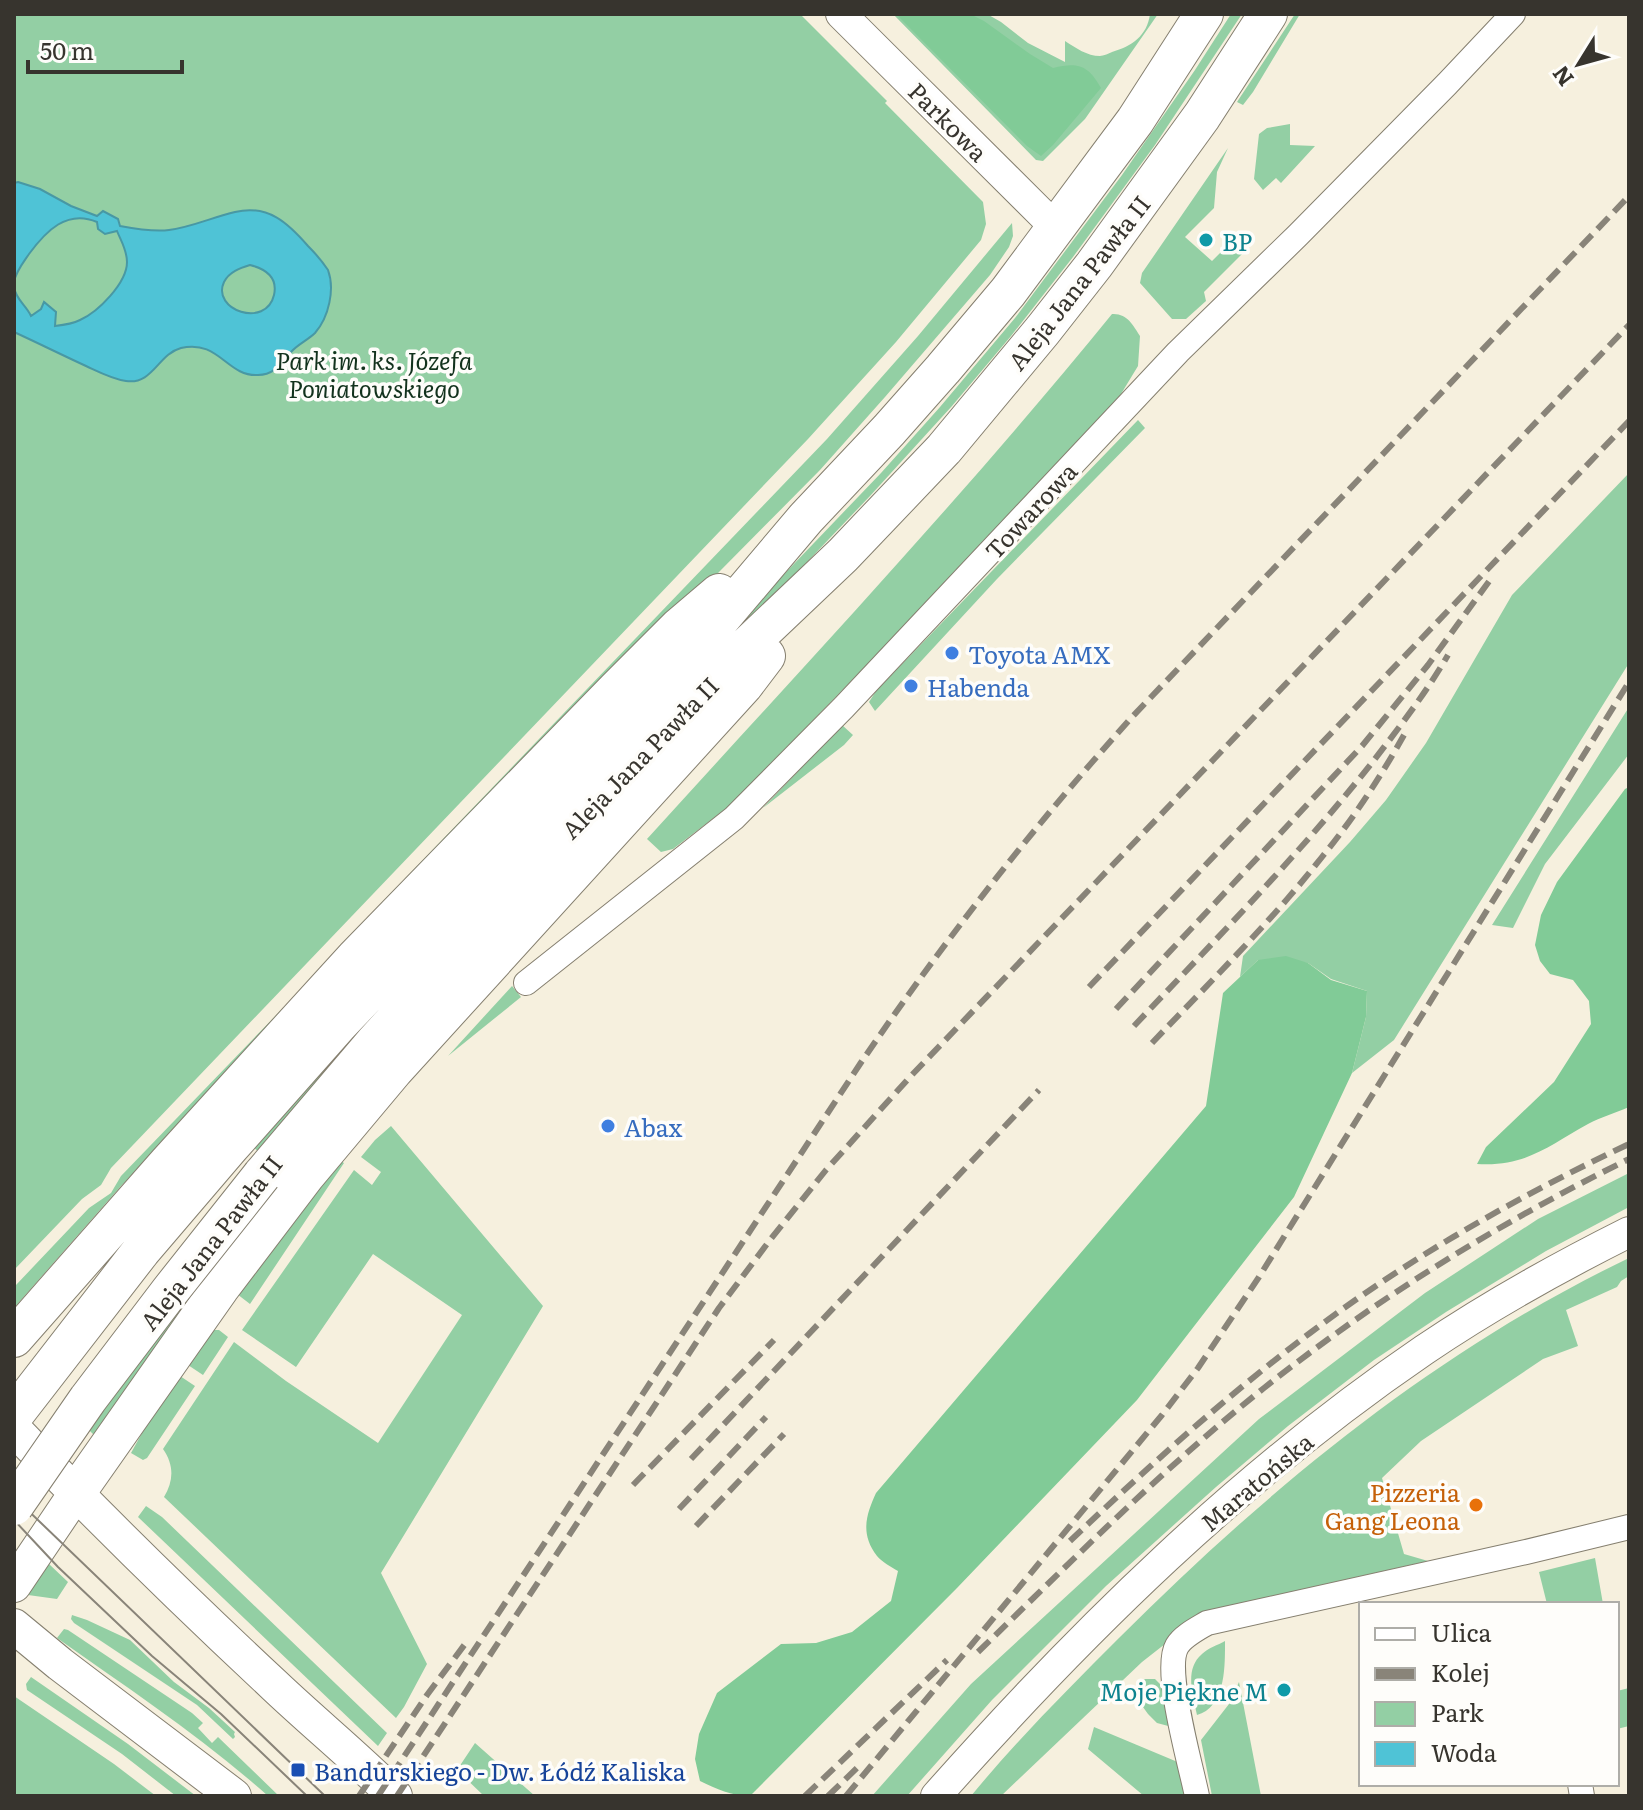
<svg xmlns="http://www.w3.org/2000/svg" width="1643" height="1810" viewBox="0 0 1643 1810" font-family="Literata,serif">
	<style>
		.green { fill: #93cfa4 }
		.forest { fill: #81cb97 }
		.water { fill: #4fc3d6; stroke: #4898a4; stroke-width: 2; fill-rule: evenodd }
		.lines { fill: none; stroke-linecap: round; stroke-linejoin: round }
		.minor-casing { stroke: #857f6f; stroke-width: 26 }
		.tertiary-casing { stroke: #857f6f; stroke-width: 32 }
		.secondary-casing { stroke: #857f6f; stroke-width: 36 }
		.primary-casing { stroke: #857f6f; stroke-width: 40 }
		.minor { stroke: #fff; stroke-width: 24 }
		.tertiary { stroke: #fff; stroke-width: 30 }
		.secondary { stroke: #fff; stroke-width: 34 }
		.primary { stroke: #fff; stroke-width: 38 }
		.tram { stroke: #898479; stroke-width: 2 }
		.rail { stroke: #898479; stroke-width: 6; stroke-dasharray: 16 8; stroke-linecap: butt }
		.primary-bridge-casing { stroke: #857f6f; stroke-width: 40; stroke-linecap: butt }
		.primary-bridge { stroke: #fff; stroke-width: 38 }
		.culture-dot { fill: #0f9aa8; stroke: #fefdfa; stroke-width: 3 }
		.shop-dot { fill: #3f7fe0; stroke: #fefdfa; stroke-width: 3 }
		.food-dot { fill: #e8710a; stroke: #fefdfa; stroke-width: 3 }
		.transit-dot { fill: #1a4fb4; stroke: #fefdfa; stroke-width: 3 }
		.labels { text-anchor: middle; dominant-baseline: central; stroke-width: 7; stroke-linejoin: round; paint-order: stroke }
		.street-label { font-size: 24px; fill: #37342e; stroke: #fefdfa }
		.culture-label { font-size: 24px; fill: #0d838f; stroke: #fefdfa; text-anchor: start }
		.park-label { font-size: 24px; font-style: italic; fill: #12321d; stroke: #fefdfa }
		.shop-label { font-size: 24px; fill: #366cbe; stroke: #fefdfa; text-anchor: start }
		.food-label { font-size: 24px; fill: #c56008; stroke: #fefdfa; text-anchor: end }
		.transit-label { font-size: 24px; fill: #164399; stroke: #fefdfa; text-anchor: start }
	</style>
	<rect width="100%" height="100%" fill="#f6f0de"/>
	<path class="green" d="M14,14H800L887,101L885,103L983,202L986,224L981,240L896,342L808,439L111,1168L101,1185L82,1199L14,1270Z
		M893,14H987L1001,22L1028,43L1065,62V41C1076,48 1087,56 1100,56C1103,56 1110,53 1112,52C1132,46 1147,36 1150,14H1158L1085,119L1043,161L1036,160Z
		M1231,14H1242L1155,145L1073,257L1011,336L952,406L870,496L604,775L261,1154L250,1144L586,781L881,473L940,407L1015,318L1122,175L1195,70Z
		M1295,14H1300L1253,92L1243,105L1237,102Z
		M1290,124V145L1315,146L1281,183L1276,178L1263,190L1254,179L1259,134L1267,128Z
		M1228,148L1217,172L1214,208L1185,237L1212,261L1232,241L1254,242L1204,292L1206,301L1186,319H1172L1140,283L1142,273Z
		M1012,223L1013,236L1009,247L990,275L885,397L820,470L354,941L347,939L827,439L918,336Z
		M1112,314C1127,313 1133,325 1140,336L1138,366L1107,417L732,804L673,849L661,852L647,839C804,666 964,496 1112,314Z
		M1138,420L1145,428L997,579L875,711L869,702L876,691Z
		M1629,473V663L1394,1040L1352,1073L1366,1017L1367,991L1331,979L1308,963L1258,960L1240,977L1243,956L1350,842L1386,800L1426,743L1512,595Z
		M1629,707V754L1545,864L1513,928L1492,925Z
		M842,725L853,735L844,745L763,808Z
		M339,950L336,960L121,1186L14,1308V1287L16,1285L89,1208L111,1193L121,1176Z
		M512,986L521,997L448,1056Z
		M391,1126L543,1306L381,1573L427,1664L404,1707L396,1718L164,1497C174,1480 174,1465 163,1449L234,1342L286,1381L378,1443L462,1315L373,1254L296,1367L242,1330L354,1170L372,1185L381,1172L361,1157L375,1140Z
		M339,1160L344,1163L250,1304L237,1294Z
		M1629,1173V1207L1546,1251L1446,1312L1374,1360L1288,1426L1216,1487L1106,1586L992,1700L907,1796H872L971,1684L1259,1419L1425,1293L1538,1219Z
		M274,1187L95,1436L89,1430L181,1303Z
		M1629,1258V1276L1621,1281L1617,1287L1566,1310L1578,1346L1543,1359L1421,1441L1382,1478L1404,1554L1428,1561L1215,1609L1202,1615L1142,1662L1001,1796H971C1017,1740 1069,1688 1120,1637C1270,1487 1437,1350 1629,1258Z
		M212,1330H219L228,1337L203,1375L188,1365Z
		M180,1376L195,1386L147,1458L143,1460L131,1453L147,1424Z
		M146,1506L162,1517L387,1733L378,1746L138,1517Z
		M1595,1558L1603,1604H1547L1539,1572Z
		M49,1564L68,1582L57,1599L28,1595Z
		M72,1615L87,1620L130,1640L174,1682L209,1708L235,1732L234,1734L235,1737L233,1739L197,1705L74,1623L71,1619Z
		M64,1629L68,1630L192,1713L203,1723L198,1728L212,1743L218,1737L279,1796H268C202,1737 129,1689 57,1638Z
		M1225,1641C1225,1666 1226,1707 1197,1715C1193,1696 1184,1669 1202,1654C1208,1648 1218,1645 1225,1641Z
		M31,1677L128,1744L196,1796H176L122,1754L27,1690L26,1684Z
		M1145,1679H1155L1161,1685L1172,1727L1157,1723L1148,1714L1135,1696L1134,1688Z
		M1239,1682L1261,1796H1212L1201,1740L1229,1704Z
		M1629,1688V1726L1617,1729V1691Z
		M14,1696L114,1764L156,1796H14Z
		M1094,1727L1180,1763L1186,1796H1144L1088,1749Z
		M475,1743L535,1796H484L457,1770Z"/>
	<path class="forest" d="M896,14H970L984,21L1030,54L1053,68C1078,62 1088,65 1101,88L1053,145L1041,156L1027,146Z
		M1629,787V1107C1615,1113 1601,1117 1588,1124C1548,1146 1526,1167 1477,1164L1486,1147L1554,1082L1591,1024L1589,1001L1573,980L1550,974L1540,961L1535,945L1541,915L1557,882L1625,789Z
		M1286,956L1308,963L1331,980L1367,991L1366,1017L1352,1073L1294,1197L1137,1400L957,1588L750,1796C731,1796 717,1789 700,1781L695,1759L699,1734L717,1693L781,1644L816,1643L852,1632L891,1601L898,1571C891,1567 882,1562 877,1556C860,1534 866,1515 876,1493L1206,1106L1223,993L1258,960Z"/>
	<path class="water" d="M18,182L40,189L71,206L97,216L103,211L118,219L120,226C136,229 153,232 169,230C192,227 213,217 235,212C268,204 288,223 308,246C315,253 322,261 328,270C335,289 329,317 315,333C308,340 298,344 291,352C281,363 275,375 258,375C227,377 219,339 181,348C158,354 153,385 126,381C112,379 99,372 86,366C62,355 38,343 14,332V287C16,300 26,305 31,316L41,309L44,302L56,312L55,326C64,325 72,324 80,320C98,312 127,283 127,262C127,250 121,241 117,231L105,234L98,229L97,222C67,209 46,231 29,254C23,263 16,271 14,282V183ZM250,265C266,269 278,277 274,295C266,329 211,310 224,282C229,272 240,268 250,265Z"/>
	<g class="lines">
		<defs>
			<path id="minor" d="M526,983L734,818L844,707L1178,352L1298,235L1447,84L1513,14
				M1580,1784L1582,1796
				M1197,1796C1191,1766 1163,1670 1177,1646C1183,1636 1197,1629 1207,1623L1526,1552L1629,1527"/>
			<path id="tertiary" d="M841,14L1056,228
				M936,1796C1082,1631 1242,1474 1424,1350C1489,1306 1559,1267 1629,1232"/>
			<path id="secondary" d="M14,1429C98,1517 185,1602 274,1685C314,1723 356,1757 395,1796
				M14,1585L76,1493
				M14,1626L60,1664L234,1796"/>
			<path id="primary" d="M262,1175L375,1042L596,801L726,666L843,555L944,449L1043,330L1094,265L1202,116L1268,14
				M14,1338L168,1163L355,958L616,690L679,627L719,593
				M14,1415L141,1251L229,1148L339,1024L696,648L806,518L889,430L943,369L1008,292L1135,121L1204,14
				M76,1493L220,1288L306,1175L394,1070L744,685L766,656"/>
		</defs>
		<use href="#minor" class="minor-casing"/>
		<use href="#tertiary" class="tertiary-casing"/>
		<use href="#secondary" class="secondary-casing"/>
		<use href="#primary" class="primary-casing"/>
		<use href="#minor" class="minor"/>
		<use href="#tertiary" class="tertiary"/>
		<use href="#secondary" class="secondary"/>
		<use href="#primary" class="primary"/>
		<path class="tram" d="M14,1497L325,1796
			M14,1520L58,1567L152,1656L221,1714L307,1796"/>
		<path class="rail" d="M1089,987L1629,421
			M1116,1009L1362,746L1428,665L1490,580
			M1134,1026C1215,940 1298,856 1371,764C1398,729 1426,693 1448,655
			M1152,1043C1210,982 1270,923 1322,857C1353,819 1380,778 1404,735
			M691,1459L1039,1090
			M633,1485L774,1340
			M679,1509L766,1417
			M696,1526L784,1434
			M1070,1541C1147,1468 1225,1397 1310,1333C1409,1258 1517,1197 1629,1144
			M978,1652C1071,1562 1162,1469 1264,1388C1377,1298 1499,1223 1629,1159
			M359,1796L427,1695L468,1640
			M378,1796L860,1064C943,942 1033,827 1132,717L1629,196
			M397,1796L719,1308L770,1240L826,1170L909,1078L1629,325
			M805,1796L947,1660
			M828,1796L857,1768
			M846,1796L1162,1415L1198,1368L1259,1277L1629,682"/>
		<defs>
			<path id="primary-bridge" d="M14,1506L88,1399L170,1291L262,1175"/>
		</defs>
		<use href="#primary-bridge" class="primary-bridge-casing"/>
		<use href="#primary-bridge" class="primary-bridge"/>
	</g>
	<g class="culture-dot">
		<circle cx="1206" cy="240" r="8"/>
		<circle cx="1284" cy="1690" r="8"/>
	</g>
	<g class="shop-dot">
		<circle cx="952" cy="653" r="8"/>
		<circle cx="911" cy="686" r="8"/>
		<circle cx="608" cy="1126" r="8"/>
	</g>
	<circle class="food-dot" cx="1476" cy="1505" r="8"/>
	<rect class="transit-dot" x="290" y="1762" width="16" height="16" rx="4"/>
	<g class="labels">
		<g class="street-label">
			<text transform="translate(949 121) rotate(45)">Parkowa</text>
			<text transform="translate(1078 282) rotate(-52)">Aleja Jana Pawła II</text>
			<text transform="translate(1030 510) rotate(-47)">Towarowa</text>
			<text transform="translate(639 757) rotate(-46)">Aleja Jana Pawła II</text>
			<text transform="translate(210 1242) rotate(-52)">Aleja Jana Pawła II</text>
			<text transform="translate(1256 1481) rotate(-40)">Maratońska</text>
		</g>
		<g class="culture-label">
			<text x="1222" y="240">BP</text>
			<text x="1268" y="1690" text-anchor="end">Moje Piękne M</text>
		</g>
		<g class="park-label">
			<text x="374" y="359">Park im. ks. Józefa<tspan x="374" dy="28">Poniatowskiego</tspan></text>
		</g>
		<g class="shop-label">
			<text x="968" y="653">Toyota AMX</text>
			<text x="927" y="686">Habenda</text>
			<text x="624" y="1126">Abax</text>
		</g>
		<g class="food-label">
			<text x="1460" y="1491">Pizzeria<tspan x="1460" dy="28">Gang Leona</tspan></text>
		</g>
		<g class="transit-label">
			<text x="314" y="1770">Bandurskiego - Dw. Łódź Kaliska</text>
		</g>
	</g>
	<rect width="1643" height="1810" fill="none" stroke="#37342e" stroke-width="32"/>
	<rect x="1359" y="1602" width="260" height="184" fill="#fefdfa" stroke="#aeada8" stroke-width="2"/>
	<rect x="1375" y="1628" width="40" height="12" fill="#ffffff" stroke="#aeada8" stroke-width="2"/>
	<text x="1431" y="1642" font-size="24" fill="#37342e">Ulica</text>
	<rect x="1375" y="1668" width="40" height="12" fill="#898479" stroke="#aeada8" stroke-width="2"/>
	<text x="1431" y="1682" font-size="24" fill="#37342e">Kolej</text>
	<rect x="1375" y="1702" width="40" height="24" fill="#93cfa4" stroke="#aeada8" stroke-width="2"/>
	<text x="1431" y="1722" font-size="24" fill="#37342e">Park</text>
	<rect x="1375" y="1742" width="40" height="24" fill="#4fc3d6" stroke="#aeada8" stroke-width="2"/>
	<text x="1431" y="1762" font-size="24" fill="#37342e">Woda</text>
	<g transform="translate(1579 64) rotate(233)" stroke="#fefdfa" stroke-width="6" paint-order="stroke">
	<path d="M0-6L14 30L0 20L-14 30Z" fill="#37342e"/>
	<text y="-12" font-size="22" font-weight="bold" text-anchor="middle" fill="#37342e">N</text>
	</g>
	<path d="M28 60v12h154v-12" fill="none" stroke="#37342e" stroke-width="4"/>
	<text x="40" y="60" font-size="24" fill="#37342e" stroke="#fefdfa" stroke-width="6" paint-order="stroke">50 m</text>
</svg>
